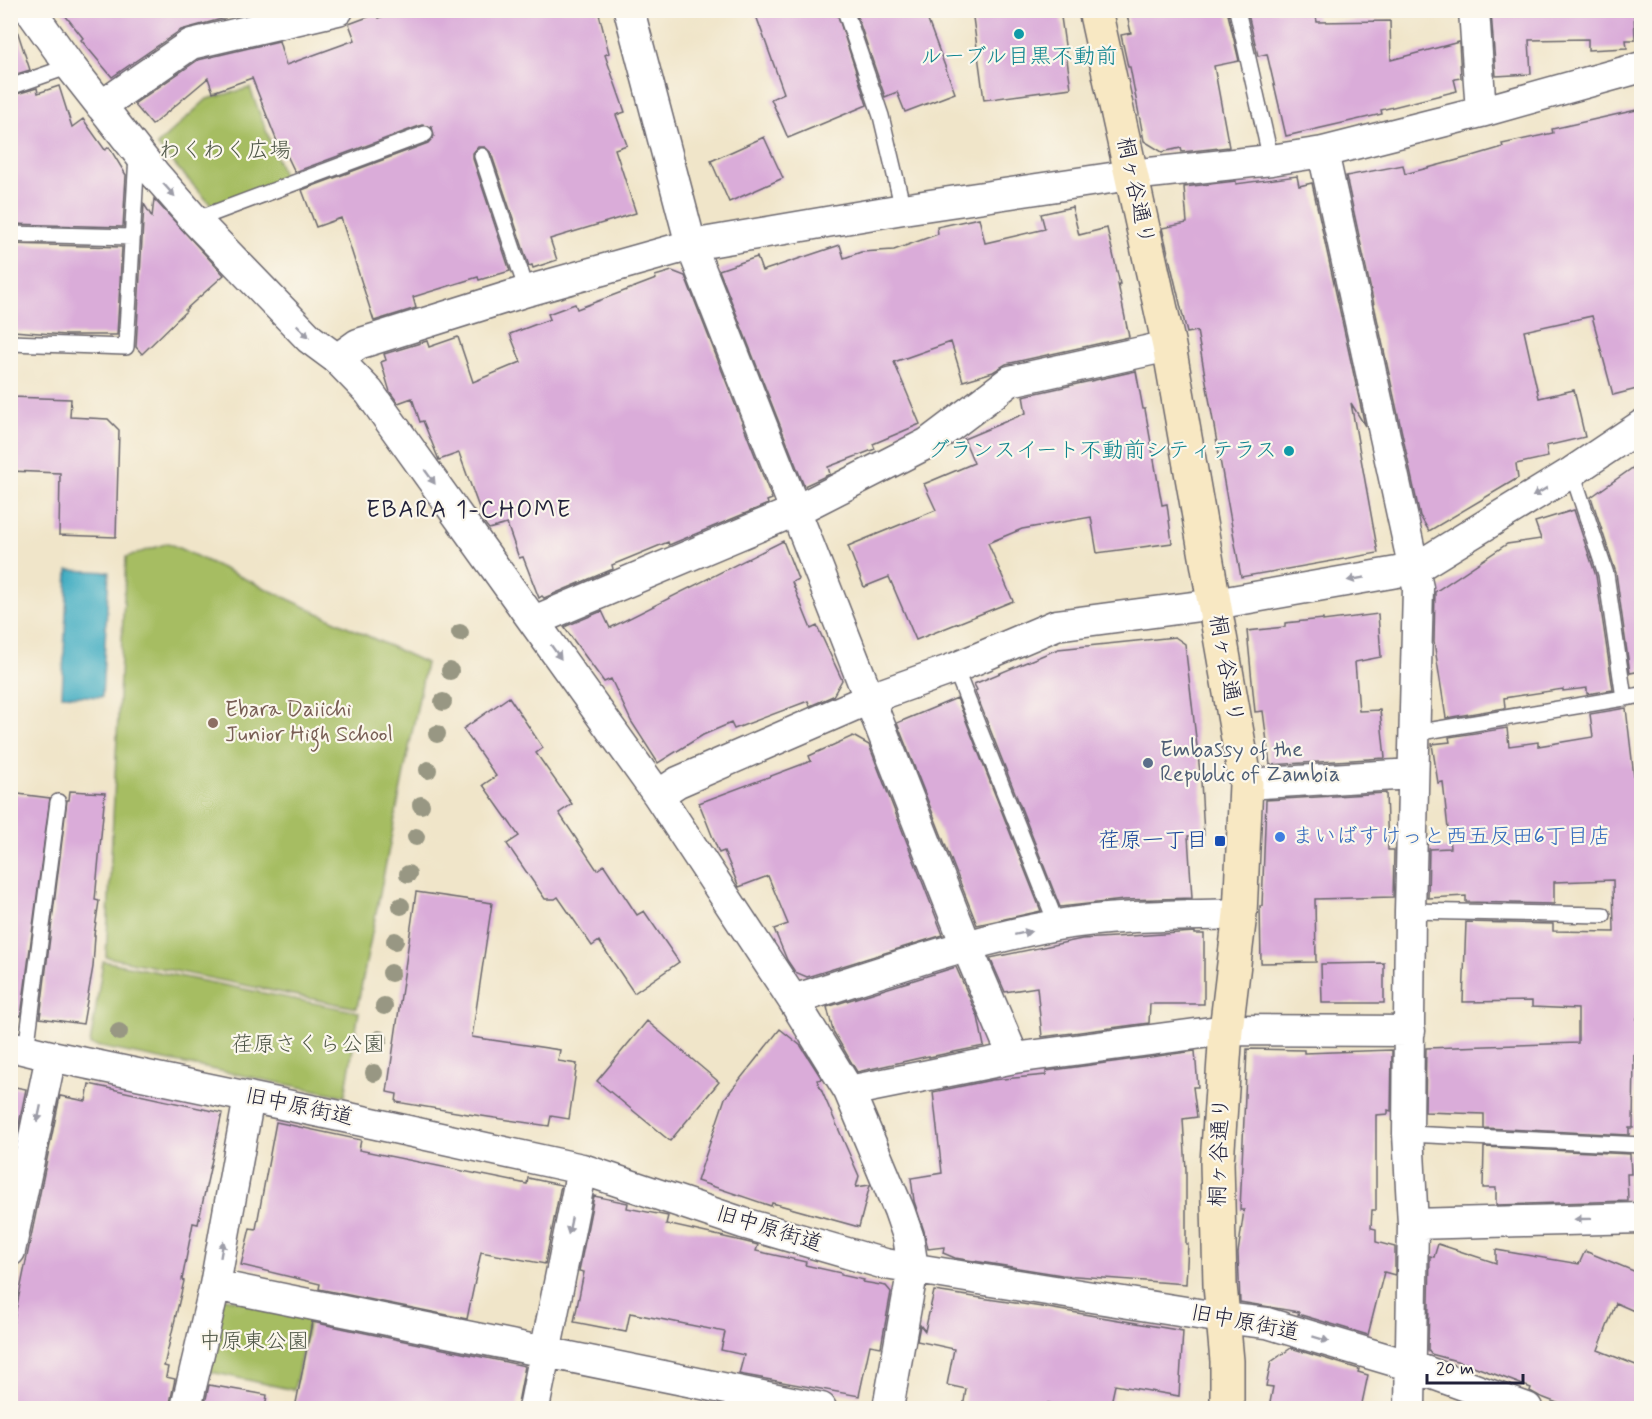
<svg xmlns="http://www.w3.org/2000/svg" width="1652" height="1419" viewBox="0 0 1652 1419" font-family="Mynerve,'Klee One',sans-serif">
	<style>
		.green { fill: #a6bd62; stroke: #64704e; stroke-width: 1.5 }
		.water { fill: #43adc2; stroke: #32687e; stroke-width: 1.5 }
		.building { fill: #daacd9 }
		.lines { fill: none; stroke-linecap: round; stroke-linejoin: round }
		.lane-casing { stroke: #6a666d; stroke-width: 18 }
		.street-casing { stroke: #6a666d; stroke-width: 33 }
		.secondary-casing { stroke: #6a666d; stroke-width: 36 }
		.lane { stroke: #fff; stroke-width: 15 }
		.street { stroke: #fff; stroke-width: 30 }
		.secondary { stroke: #f8e8c3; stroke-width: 33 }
		.tree { fill: #989783 }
		.oneway { fill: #9c9ca7 }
		.culture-dot { fill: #0f9aa8; stroke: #fbf7ec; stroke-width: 2 }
		.education-dot { fill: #8d6e63; stroke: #fbf7ec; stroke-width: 2 }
		.service-dot { fill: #5c6f8a; stroke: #fbf7ec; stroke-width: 2 }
		.shop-dot { fill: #3f7fe0; stroke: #fbf7ec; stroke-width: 2 }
		.transit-dot { fill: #1a4fb4; stroke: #fbf7ec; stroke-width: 2 }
		.labels { text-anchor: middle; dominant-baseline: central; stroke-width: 4.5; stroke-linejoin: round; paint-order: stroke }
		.culture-label { font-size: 22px; fill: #0d838f; stroke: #fbf7ec }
		.park-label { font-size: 22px; fill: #505849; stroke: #fbf7ec }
		.street-label { font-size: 22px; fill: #22223b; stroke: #fbf7ec }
		.education-label { font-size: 22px; fill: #785e54; stroke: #fbf7ec; text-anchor: start }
		.service-label { font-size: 22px; fill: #4e5e75; stroke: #fbf7ec; text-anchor: start }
		.shop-label { font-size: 22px; fill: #366cbe; stroke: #fbf7ec; text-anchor: start }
		.transit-label { font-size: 22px; fill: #164399; stroke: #fbf7ec; text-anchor: end }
		.neighbourhood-label { font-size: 24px; letter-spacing: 1.5px; fill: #22223b; stroke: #fbf7ec }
	</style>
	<rect width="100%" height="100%" fill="#fbf7ec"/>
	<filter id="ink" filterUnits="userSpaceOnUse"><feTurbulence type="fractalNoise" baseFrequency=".0167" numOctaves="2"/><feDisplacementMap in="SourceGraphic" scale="12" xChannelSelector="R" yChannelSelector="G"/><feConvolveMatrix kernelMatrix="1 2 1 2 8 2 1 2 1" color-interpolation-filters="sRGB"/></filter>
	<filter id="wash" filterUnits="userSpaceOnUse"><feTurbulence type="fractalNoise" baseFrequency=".008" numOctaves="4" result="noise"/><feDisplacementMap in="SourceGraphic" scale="24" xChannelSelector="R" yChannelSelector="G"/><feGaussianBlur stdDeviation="1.35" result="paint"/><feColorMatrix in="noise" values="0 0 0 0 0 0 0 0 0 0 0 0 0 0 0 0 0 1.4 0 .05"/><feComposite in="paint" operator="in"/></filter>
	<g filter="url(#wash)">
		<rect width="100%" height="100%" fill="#f0e5c9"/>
		<path class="green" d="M250,88L285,180L213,207L157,145L207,99Z
			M168,543L426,663L357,1008L106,957L126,557Z
			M103,961L359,1012L345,1096L90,1045Z
			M221,1297L310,1316L294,1390L206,1371Z"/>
		<path class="water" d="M68,570L109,572L102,697L62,695Z"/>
		<g id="blocks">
			<path class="building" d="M61,10H223L225,18L181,30L112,77L81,40L83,38Z
				M400,10H598L609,53L605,55L625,112L616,115L627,145L615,149L636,213L550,239L557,260L533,268L532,265L529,266L491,153L485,147H478L473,153V159L510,271L479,280L478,277L413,297L416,308L374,321L341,218L316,227L302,190L428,143L434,136L432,127L422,125L295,172L281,143L278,144L252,78L213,92L208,78L152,125L134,104L198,60L279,41L286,65L355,40L349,24L376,14L378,18Z
				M754,10H836L867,105L788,138L771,99L784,93Z
				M855,10H924L955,93L905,112L897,92L885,97Z
				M972,10H1060L1071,88L984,100Z
				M1126,10H1227L1239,61L1214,66L1229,147L1182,152L1181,148L1162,152L1144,141L1130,67H1128L1121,35L1131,33Z
				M1247,10H1315L1317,22L1390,21L1391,60L1459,42L1461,78L1454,79L1457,91L1381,110L1382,114L1286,136L1267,54L1258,56Z
				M1529,10H1634L1635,40H1626L1627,48L1588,50V39L1529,40L1531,74L1496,76L1491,12Z
				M15,24L30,70L10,76V25Z
				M59,86L72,127L83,119L105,150L109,147L126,175L123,227L10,224V96L37,88L38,93Z
				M1641,109V388L1613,395L1592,316L1524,331L1539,398L1574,390L1585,437L1546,446L1548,457L1516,464L1518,478L1429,531L1420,516L1346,176L1403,165L1405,174L1469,157L1503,147L1502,144L1553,133L1552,129Z
				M764,137L783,178L729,202L711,161Z
				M1297,176L1299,186L1312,183L1365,426L1351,403L1378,553L1241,577L1197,331L1187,333L1162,228L1187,223L1184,187L1236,181V184Z
				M154,199L224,275L185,310L186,311L142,354L136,347L144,204L152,217Z
				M1072,207L1079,235L1107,228L1120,284H1118L1129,337L1006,364L993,372L963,381L951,342L894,362L920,424L873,444L875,449L828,467L830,474L804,486L719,270L757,257L762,271L840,245L844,258L861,252L894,250L938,234L937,227L979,218L985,243L1045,229L1041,214Z
				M10,244L122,247L117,335H65L13,331L14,294H10Z
				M672,271L685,276L772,499L767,501L768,504L669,545L668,542L612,565L613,569L544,598L542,596L539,598L523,557L519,558L507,524L489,529L485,524L459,453L439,460L423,421L420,422L412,398L398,403L390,392L381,362L386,360L384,354L427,341L429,347L458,337L473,382L521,362L510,334L550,319L548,314L575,304L577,309L656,279L655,276Z
				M1136,371L1143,409H1145L1162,505L1167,504L1172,543L1097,553L1091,517L1022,529L988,543L1013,601L916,640L889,577L864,587L848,546L936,510L924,484L974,463L964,439L1026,413L1023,396Z
				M10,397L71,399L70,417L108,419L119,430L116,537L59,535L60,473L10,471Z
				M1641,462V671L1630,673L1616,573L1591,497Z
				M1574,510L1596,576L1613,690L1587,694V688L1563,691V689L1504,698L1505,708L1446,718L1434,642L1435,592L1507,544L1541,539L1535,522Z
				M783,541L798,579L792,582L811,629L817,626L842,680L833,696L810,706L808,701L734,729L731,723L703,735L658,763L631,721L611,679L604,682L564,627L602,611L610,628Z
				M1378,614L1381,657L1355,662L1359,711L1380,710L1385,758L1270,765L1263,711L1255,712L1247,631L1285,627V623L1323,619V621Z
				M1175,637L1185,644L1201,781L1204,835L1188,836L1192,898L1124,900L1060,907L975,691L977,690L974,684L1058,649Z
				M509,697L543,748L536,753L572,804L559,813L597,870L604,865L637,915L644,911L679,962L634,993L599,941L592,946L558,897L555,899H545L507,844L519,836L483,785L496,776L463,729Z
				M957,698L1041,911L977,925L897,723Z
				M1626,708L1639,820H1641V874H1640L1641,961H1640V1018H1637L1638,1055H1634L1633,1128H1629V1135L1484,1128V1114L1425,1112L1426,1048L1578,1043V1009L1532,1007V1001L1463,1002L1466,922L1553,924V931L1614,932L1613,880L1554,882V904L1466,902V896L1428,898L1429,849L1450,848L1443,782L1438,783L1432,744L1450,742L1449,737L1507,728L1509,746L1538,742V746L1593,737L1590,714Z
				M853,736L869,745L943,935L807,977L795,972L787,960L774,929L788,924L768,876L739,887L724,851L719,853L699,803L811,761L809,756Z
				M70,791L105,793L95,900L99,901L94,935H95L93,967L83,1024L40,1018L67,800H69Z
				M10,793L50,798L21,1016L10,1014Z
				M1386,793L1388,850H1394L1393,897L1315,899L1316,962L1261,963L1260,906H1262L1266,800Z
				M416,892L492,903L472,1037L560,1050L558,1061L577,1064L569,1119L551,1116L549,1126L468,1114L396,1102L397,1094L387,1092Z
				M1195,932V934H1204V1004H1150L1149,1023L1042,1037L1037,987L1005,992L990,958L1082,939Z
				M1384,963V1003H1322L1321,964Z
				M956,967L978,1017L984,1046L929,1057V1056L857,1072L833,1031L827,1007Z
				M647,1021L719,1082L670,1141L597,1081Z
				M780,1029L801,1046L822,1079L817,1080L859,1176L856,1187L870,1185L859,1227L772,1203L771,1206L697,1181L725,1098Z
				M1247,1049L1304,1050V1053L1392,1050L1391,1111L1388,1110V1114L1376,1115V1210H1372L1371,1228L1376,1229V1242L1395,1247V1275L1384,1272L1368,1335L1298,1314L1299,1312L1240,1302L1238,1253L1244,1210H1240Z
				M1195,1051L1198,1087H1193L1197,1117L1183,1119L1186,1170V1244H1188L1186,1284L1062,1275L955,1258L943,1253L944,1247L928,1249L924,1231L914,1201L911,1178L942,1173L933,1092L992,1080L1046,1075V1071Z
				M89,1084L222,1113L198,1224L193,1223L182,1280L184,1281L164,1366L168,1367L166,1377L175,1379L169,1408H41L10,1402V1339L60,1096L86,1101Z
				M10,1086L26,1089L14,1149L10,1148Z
				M276,1122L361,1140L359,1150L527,1184L528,1178L561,1185L545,1264L481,1252L467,1319L319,1289L320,1284L241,1265L250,1228L256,1229Z
				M1484,1147L1630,1154L1631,1174H1627L1628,1201L1496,1205V1188H1483Z
				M594,1196L628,1203L627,1208L668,1216L666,1224L742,1241L758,1245L756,1251L806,1262L805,1265L841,1273V1275L864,1280L863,1282L886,1286L891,1292L881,1347L870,1345L859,1396L739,1374L744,1355L721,1350L725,1332L630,1313L626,1332L574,1322L584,1272L579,1271Z
				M1438,1244L1496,1263V1250L1579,1264L1585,1251L1641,1274V1314L1616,1303L1598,1350L1641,1367V1408H1570L1539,1396L1530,1391L1531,1388L1468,1364L1431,1354L1428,1350L1430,1256L1434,1257Z
				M934,1291L1042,1307L1183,1331L1179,1396L1115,1385L1110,1408H1072L1048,1403V1408H963L966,1389L947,1385L954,1349L917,1341L920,1325L925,1331Z
				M312,1322L525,1366L517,1408H295Z
				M1291,1348L1359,1369L1358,1372L1368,1375L1361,1408H1269L1273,1387L1266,1386L1271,1362Z
				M209,1385L267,1395L265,1408H204Z"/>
		</g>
	</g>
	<g filter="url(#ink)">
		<use href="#blocks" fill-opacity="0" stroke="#6a666d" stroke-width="1.5"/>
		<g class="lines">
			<defs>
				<path id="lane" d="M845,10L881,116L903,209
					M1237,10L1271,160
					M10,87L70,66
					M482,156L527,291
					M195,220L425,134
					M10,234L132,237
					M10,343L126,347L137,155
					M1572,472L1606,574L1624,698
					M955,668L1057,925
					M1415,733L1642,695
					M1410,911L1603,915
					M26,1051L58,802
					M1408,1134L1642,1145"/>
				<path id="street" d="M30,10L70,66L154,173L195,220L310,339L337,359L369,392L658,795L793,1000L849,1091L899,1210L908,1236L913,1268L888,1408
					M629,10L691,245L966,945L1014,1058
					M1474,10L1481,112
					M101,106L191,44L338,10
					M1323,152L1418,588L1410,911L1408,1134L1413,1224L1410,1408
					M337,359L358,344L527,291L691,245L903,209L1131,175L1271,160L1323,152L1481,112L1642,67
					M534,621L795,511L928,443L1010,381L1169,346
					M1246,784L1413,774
					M658,795L678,782L871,698L955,668L1056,625L1215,604L1414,569L1572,472L1642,425
					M793,1000C880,973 967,941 1057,925C1117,915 1179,916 1240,914
					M10,1046L51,1056L349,1118L582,1169L743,1223L885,1264L1223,1318L1267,1323L1411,1366L1527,1408
					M849,1091L1014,1058L1226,1030L1410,1031
					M1413,1224L1642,1218
					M10,1251L51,1056
					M215,1285L821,1408
					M186,1408L215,1285L249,1097
					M534,1408L582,1169"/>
				<path id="secondary" d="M1095,10L1169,346L1246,784L1240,914L1226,1030L1217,1163L1220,1285L1227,1361V1408"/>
			</defs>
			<use href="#lane" class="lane-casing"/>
			<use href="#street" class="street-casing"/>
			<use href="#secondary" class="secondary-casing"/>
			<use href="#lane" class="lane"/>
			<use href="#street" class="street"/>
			<use href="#secondary" class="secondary"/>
		</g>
		<g class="tree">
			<circle cx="460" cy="633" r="9"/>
			<circle cx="450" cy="671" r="9"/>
			<circle cx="443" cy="702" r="9"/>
			<circle cx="437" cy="734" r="9"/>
			<circle cx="428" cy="770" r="9"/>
			<circle cx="421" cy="805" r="9"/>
			<circle cx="416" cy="837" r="9"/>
			<circle cx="408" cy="874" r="9"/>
			<circle cx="401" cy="906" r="9"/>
			<circle cx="395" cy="941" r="9"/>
			<circle cx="391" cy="973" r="9"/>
			<circle cx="384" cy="1006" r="9"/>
			<circle cx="119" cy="1032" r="9"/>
			<circle cx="379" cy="1039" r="9"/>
			<circle cx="374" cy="1073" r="9"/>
		</g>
		<defs><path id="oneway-solid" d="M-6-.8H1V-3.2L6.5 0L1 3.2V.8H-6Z" transform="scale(1.5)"/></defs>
		<g class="oneway">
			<use href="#oneway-solid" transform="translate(169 190) rotate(48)"/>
			<use href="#oneway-solid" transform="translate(303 331) rotate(46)"/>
			<use href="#oneway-solid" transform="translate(430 477) rotate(54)"/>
			<use href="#oneway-solid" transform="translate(1540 492) rotate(149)"/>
			<use href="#oneway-solid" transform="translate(1356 579) rotate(170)"/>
			<use href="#oneway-solid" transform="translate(556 652) rotate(54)"/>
			<use href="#oneway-solid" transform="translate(1023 933) rotate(-12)"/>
			<use href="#oneway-solid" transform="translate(39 1114) rotate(102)"/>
			<use href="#oneway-solid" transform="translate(1583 1219) rotate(179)"/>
			<use href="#oneway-solid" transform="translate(570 1226) rotate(102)"/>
			<use href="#oneway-solid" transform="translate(222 1249) rotate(-80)"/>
			<use href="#oneway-solid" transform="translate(1321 1339) rotate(17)"/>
		</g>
	</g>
	<g class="culture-dot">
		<circle cx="1019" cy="34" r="6"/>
		<circle cx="1289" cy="451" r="6"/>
	</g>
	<circle class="education-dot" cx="213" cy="723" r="6"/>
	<circle class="service-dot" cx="1148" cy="763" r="6"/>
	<circle class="shop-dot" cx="1280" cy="837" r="6"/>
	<rect class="transit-dot" x="1214" y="835" width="12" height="12" rx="3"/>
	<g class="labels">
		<g class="culture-label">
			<text x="1019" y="57">ルーブル目黒不動前</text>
			<text x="1277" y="451" text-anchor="end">グランスイート不動前シティテラス</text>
		</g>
		<g class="park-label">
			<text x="225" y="151">わくわく広場</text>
			<text x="308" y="1045">荏原さくら公園</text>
			<text x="254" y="1342">中原東公園</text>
		</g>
		<g class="street-label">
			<text transform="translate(1135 191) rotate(78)">桐ヶ谷通り</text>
			<text transform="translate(1226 669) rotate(80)">桐ヶ谷通り</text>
			<text transform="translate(299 1107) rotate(12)">旧中原街道</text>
			<text transform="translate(1220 1152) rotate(-88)">桐ヶ谷通り</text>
			<text transform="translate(769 1229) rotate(17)">旧中原街道</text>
			<text transform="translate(1245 1323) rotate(11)">旧中原街道</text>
		</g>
		<g class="education-label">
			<text x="225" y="710">Ebara Daiichi<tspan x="225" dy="25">Junior High School</tspan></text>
		</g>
		<g class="service-label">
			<text x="1160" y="750">Embassy of the<tspan x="1160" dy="25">Republic of Zambia</tspan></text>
		</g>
		<g class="shop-label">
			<text x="1292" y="837">まいばすけっと西五反田6丁目店</text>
		</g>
		<g class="transit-label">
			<text x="1208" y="841">荏原一丁目</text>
		</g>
		<g class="neighbourhood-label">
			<text x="469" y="510">EBARA 1-CHOME</text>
		</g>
	</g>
	<rect width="1652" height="1419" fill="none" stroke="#fbf7ec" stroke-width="36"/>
	<path d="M1427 1374v9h96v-9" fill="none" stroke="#22223b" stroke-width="3"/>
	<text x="1436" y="1374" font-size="18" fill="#22223b" stroke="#fbf7ec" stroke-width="4.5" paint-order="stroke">20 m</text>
</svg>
